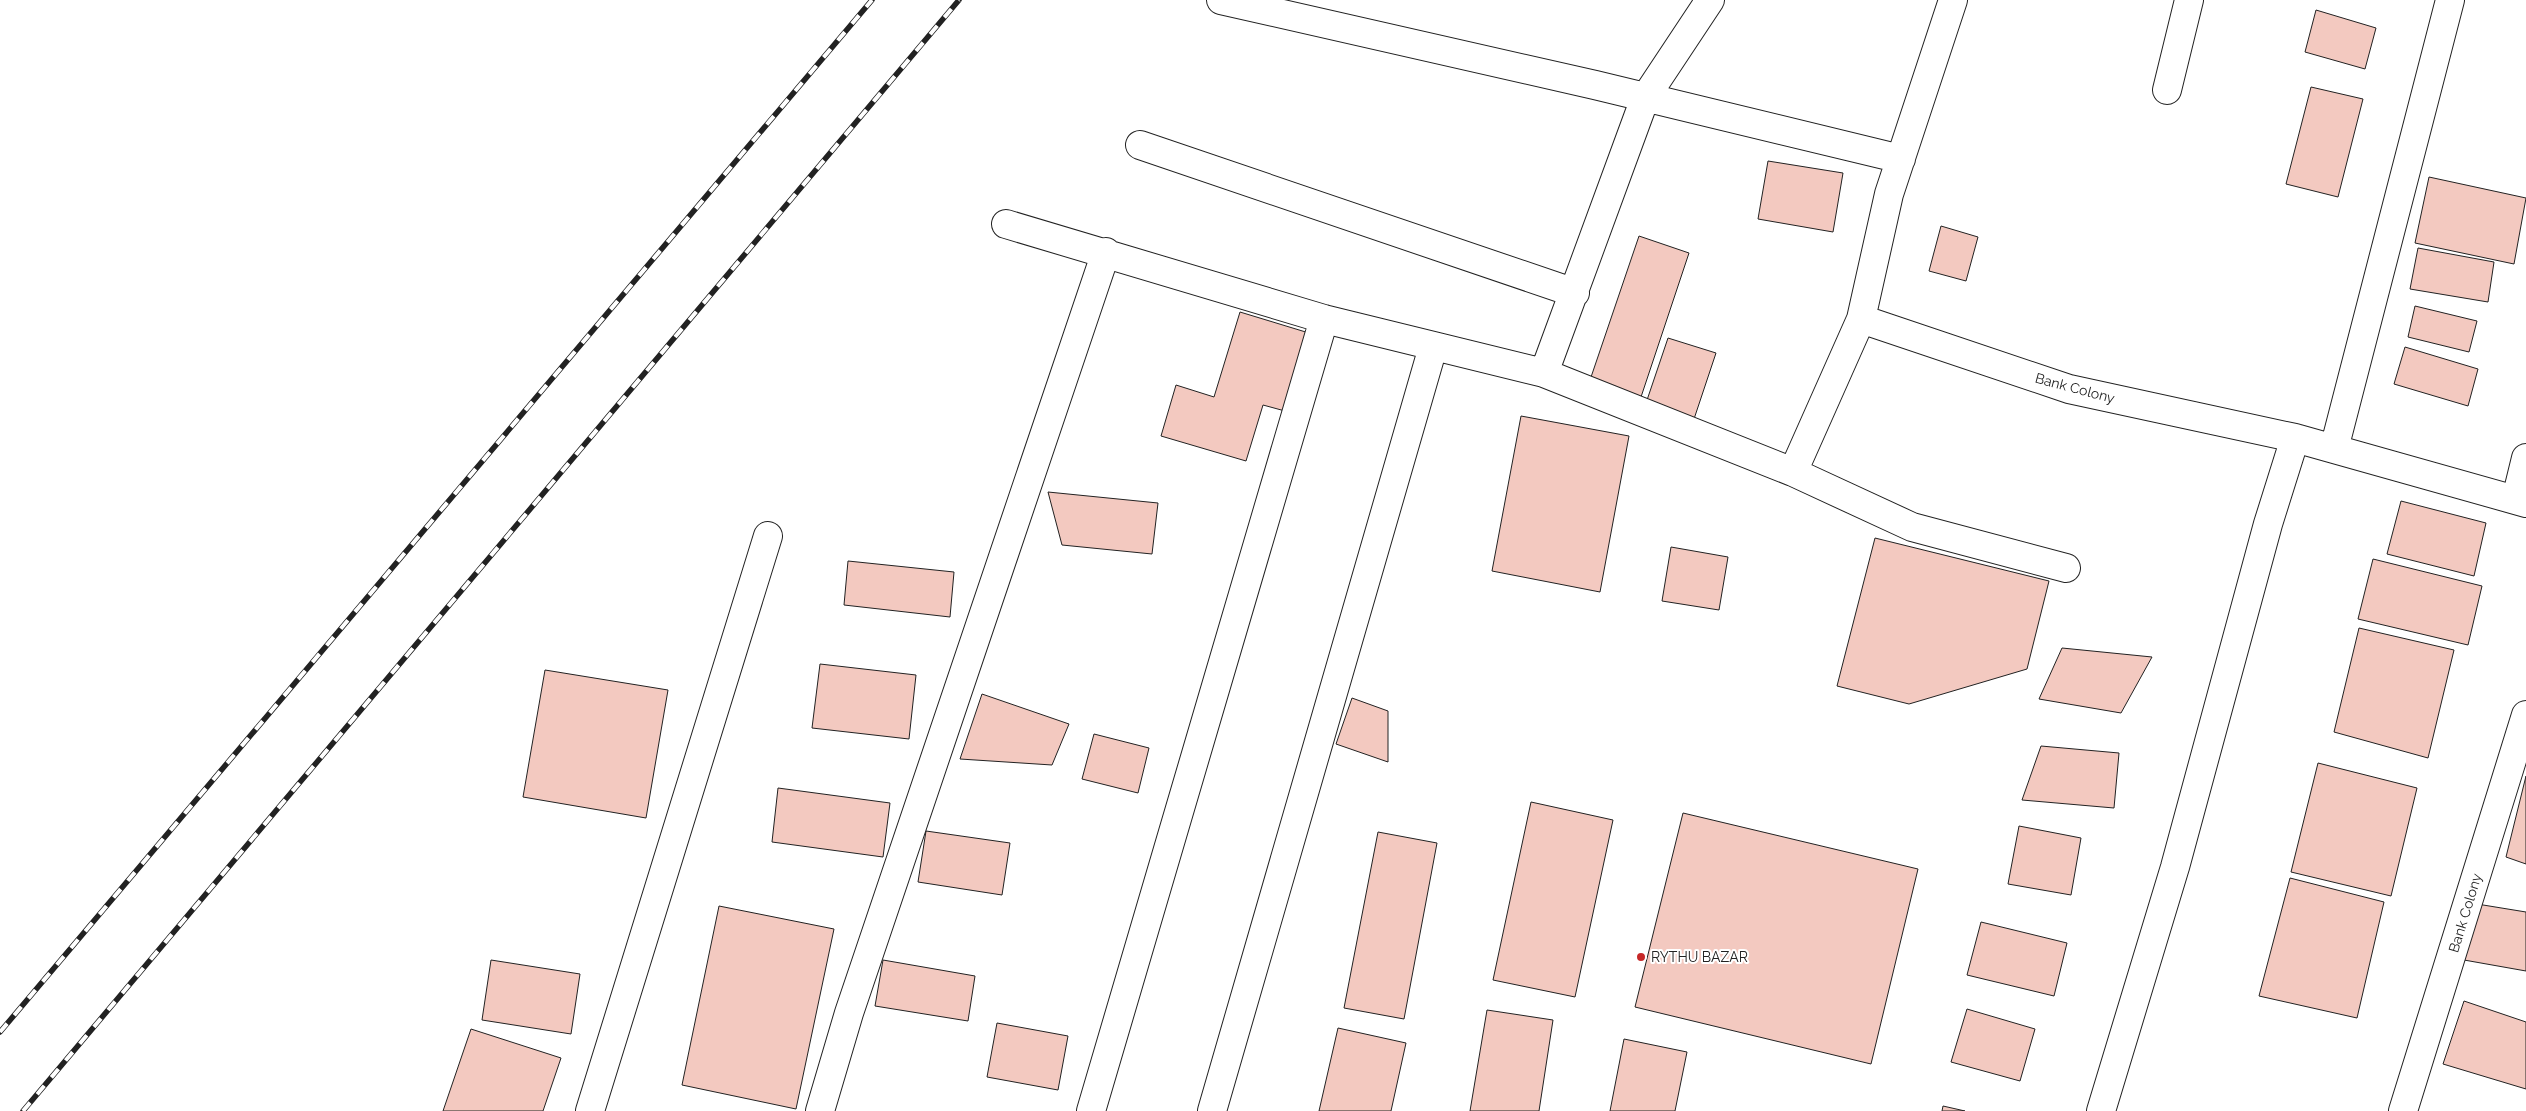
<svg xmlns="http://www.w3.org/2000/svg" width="2526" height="1111" viewBox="0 0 2526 1111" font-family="Raleway,sans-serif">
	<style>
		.building { fill: #f3c9c0; stroke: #222 }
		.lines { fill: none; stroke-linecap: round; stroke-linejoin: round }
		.minor-casing { stroke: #222; stroke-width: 30 }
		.minor { stroke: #fff; stroke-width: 28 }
		.rail-casing { stroke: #222; stroke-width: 5.5 }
		.rail { stroke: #fff; stroke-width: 4; stroke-dasharray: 11; stroke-linecap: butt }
		.poi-dot { fill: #c62828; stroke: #fff; stroke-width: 2 }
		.labels { text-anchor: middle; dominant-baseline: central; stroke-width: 4; stroke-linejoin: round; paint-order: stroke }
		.street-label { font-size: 14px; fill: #222; stroke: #fff }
		.poi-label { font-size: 14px; fill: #222; stroke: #fff; text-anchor: start }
	</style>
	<rect width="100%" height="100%" fill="#fff"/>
	<path class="building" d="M2316,10L2376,28L2365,69L2305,52Z
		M2311,87L2363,99L2338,197L2286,184Z
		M1768,161L1843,173L1833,232L1758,219Z
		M2429,177L2526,198L2514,264L2415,243Z
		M1941,226L1978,237L1966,281L1929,271Z
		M1639,236L1689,253L1640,400L1589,383Z
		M2418,248L2494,262L2488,302L2410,289Z
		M2415,306L2477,321L2469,352L2408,337Z
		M1240,312L1309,333L1285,411L1263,405L1246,461L1161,436L1176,385L1214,397Z
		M1668,338L1716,353L1693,422L1645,406Z
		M2405,347L2478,369L2468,406L2394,384Z
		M1521,416L1629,436L1600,592L1492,571Z
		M1048,492L1158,503L1152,554L1062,545Z
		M2401,501L2486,523L2474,576L2387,554Z
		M1875,538L2049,581L2027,669L1909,704L1837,686Z
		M1671,547L1728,557L1719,610L1662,601Z
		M2373,559L2482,586L2468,645L2358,619Z
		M848,561L954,572L950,617L844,605Z
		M2359,628L2454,650L2428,758L2334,732Z
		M2062,648L2152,657L2121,713L2039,699Z
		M820,664L916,675L909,739L812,728Z
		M545,670L668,690L646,818L523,797Z
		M982,694L1069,724L1052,765L960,759Z
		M1352,698L1388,711V762L1336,744Z
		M1094,734L1149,748L1138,793L1082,779Z
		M2041,746L2119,753L2114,808L2022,800Z
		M2318,763L2417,788L2391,896L2291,872Z
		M2526,776V864L2506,857Z
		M778,788L890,803L883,857L772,842Z
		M1531,802L1613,820L1575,997L1493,980Z
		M1683,813L1918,869L1871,1064L1635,1007Z
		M2019,826L2081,838L2071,895L2008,884Z
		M926,831L1010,843L1002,895L918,882Z
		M1378,832L1437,843L1404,1019L1344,1008Z
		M2290,878L2384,902L2357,1018L2259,996Z
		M2477,904L2526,912V971L2464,960Z
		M719,906L834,929L796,1109L682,1085Z
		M1981,922L2067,943L2054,996L1967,975Z
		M491,960L580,974L571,1034L482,1020Z
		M883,960L975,976L968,1021L875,1006Z
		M2464,1001L2526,1022V1089L2443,1064Z
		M1967,1009L2035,1029L2020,1081L1951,1062Z
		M1487,1010L1553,1020L1539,1111H1470Z
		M997,1023L1068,1036L1058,1090L987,1077Z
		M1338,1028L1406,1043L1391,1111H1319Z
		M471,1029L561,1058L543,1111H443Z
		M1624,1039L1687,1052L1675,1111H1610Z
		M1943,1106L1965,1111H1942Z"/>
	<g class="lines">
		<defs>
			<path id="minor" d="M1221,0L1595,85L1901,159
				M2167,90L2189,0
				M1140,145L1575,293
				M1006,224L1324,319L1544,373L1793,472L1912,527L2066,568
				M1861,319L2069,389L2295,438
				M1544,373L1645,98L1710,0
				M2334,449L2450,0
				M1793,472L1861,319L1889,194L1953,0
				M2516,499L2526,458
				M590,1111L768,536
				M820,1111L849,1013L1106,252
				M1091,1111L1324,319
				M1212,1111L1433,347
				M2101,1111L2175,867L2268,524L2295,438L2526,503
				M2403,1111L2526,715"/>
		</defs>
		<use href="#minor" class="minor-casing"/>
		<use href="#minor" class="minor"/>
		<defs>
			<path id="rail" d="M0,1032L872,0
				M23,1111L959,0"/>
		</defs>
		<use href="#rail" class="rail-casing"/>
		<use href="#rail" class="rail"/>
	</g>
	<circle class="poi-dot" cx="1641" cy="957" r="5"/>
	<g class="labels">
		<g class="street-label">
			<text transform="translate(2075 388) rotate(15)">Bank Colony</text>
			<text transform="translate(2465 913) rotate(-73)">Bank Colony</text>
		</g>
		<g class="poi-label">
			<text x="1651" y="957">RYTHU BAZAR</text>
		</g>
	</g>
</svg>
